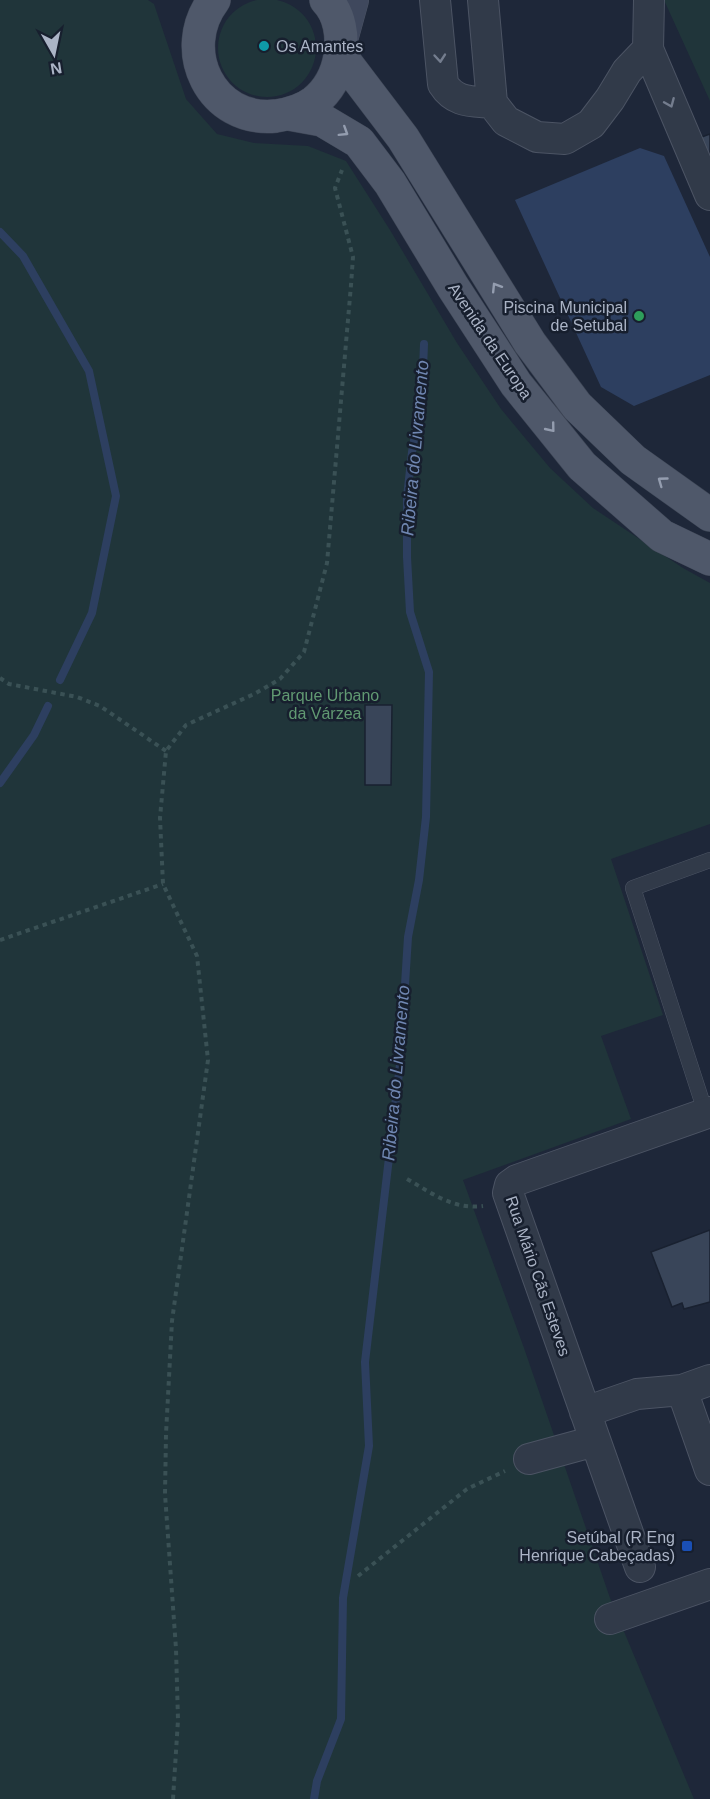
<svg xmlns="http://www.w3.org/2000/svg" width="710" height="1799" viewBox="0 0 710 1799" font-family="Arial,sans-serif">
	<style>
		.green { fill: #20353a }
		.water { fill: #2d3f60 }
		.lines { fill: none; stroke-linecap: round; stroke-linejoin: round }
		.stream { stroke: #2d3f60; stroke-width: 8 }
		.building { fill: #394559; stroke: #192130; stroke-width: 1.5 }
		.service-casing { stroke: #4c5464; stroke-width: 16 }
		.minor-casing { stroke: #4c5464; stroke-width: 32 }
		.secondary-casing { stroke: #4c5464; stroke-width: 34 }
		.primary-casing { stroke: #3b4353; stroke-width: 34 }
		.path { stroke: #3a5155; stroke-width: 4; stroke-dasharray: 4.5 4.5; stroke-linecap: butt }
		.service { stroke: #313a49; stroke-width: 15 }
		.minor { stroke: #313a49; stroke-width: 30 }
		.secondary { stroke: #3f485d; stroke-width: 33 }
		.primary { stroke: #4f586a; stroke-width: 33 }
		.oneway { stroke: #747d8e }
		.oneway2 { stroke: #949daf }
		.culture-dot { fill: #0f9aa8; stroke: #171f2e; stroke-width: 2 }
		.leisure-dot { fill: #2e9e5b; stroke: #171f2e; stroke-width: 2 }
		.transit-dot { fill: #1a4fb4; stroke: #171f2e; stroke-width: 2 }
		.labels { text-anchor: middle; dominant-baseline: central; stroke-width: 5; stroke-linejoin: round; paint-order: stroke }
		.poi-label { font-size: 16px; fill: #abb4c6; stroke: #171f2e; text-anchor: end }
		.street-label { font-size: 16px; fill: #abb4c6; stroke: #171f2e }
		.park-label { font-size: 16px; fill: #619972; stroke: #171f2e }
		.water-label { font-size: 18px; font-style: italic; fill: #7087b2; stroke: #171f2e }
	</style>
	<rect width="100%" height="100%" fill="#1e2739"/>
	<path class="green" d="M218 48a49 49 0 1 1 98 0a49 49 0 1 1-98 0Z
		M0,0H148L154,4L186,99L217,134L254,143L308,146L346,161L390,230L457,343L501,409L550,468L593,508L683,568L710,583V824L611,859L663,1015L601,1036L631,1119L463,1180L524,1348L610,1598L694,1799H0Z
		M664,0H710V101Z"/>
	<path class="water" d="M640,148L664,156L710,257V375L634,406L601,387L515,200Z"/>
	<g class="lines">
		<path class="stream" d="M0,232L23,256L89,371L116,496L92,613L60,680
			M0,783L34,735L48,706
			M314,1799L317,1781L341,1719L343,1598L369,1446L365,1362L400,1064L408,937L419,880L426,817L429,672L410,612L407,557V497L412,452L422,395L424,344"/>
	</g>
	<path class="building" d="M710,134V162L699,138Z
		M365,705H392L391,785H365Z
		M710,1230V1302L684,1309L682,1303L672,1307L651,1252Z"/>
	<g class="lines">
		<defs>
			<path id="service" d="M706,1114L633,888L710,860"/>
			<path id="minor" d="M435,0L443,84C455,103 471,101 492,103
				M483,0L492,103L506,121L537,137L565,139L591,124L610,99L627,71L648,49
				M649,0L648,49L710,195
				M682,1390L710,1470
				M585,1412L637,1394L682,1390L710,1380
				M529,1459L595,1441
				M640,1567L508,1193L510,1185L517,1180L710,1112
				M610,1619L710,1584"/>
			<path id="secondary" d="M341,40L352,0"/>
			<path id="primary" d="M214,0C176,50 211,123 276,116C290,114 302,111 314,102C329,90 337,75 340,56C343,37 340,14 326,0
				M340,55L403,138L530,343L577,406L633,460L710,515
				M289,114L322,120L359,142L390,183L453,287L516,384L582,466L662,536L710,559"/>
		</defs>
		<use href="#service" class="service-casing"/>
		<use href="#minor" class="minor-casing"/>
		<use href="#secondary" class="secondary-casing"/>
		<use href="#primary" class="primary-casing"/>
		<path class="path" d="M0,678L9,684L77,697L100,706L166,751
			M0,940L163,884
			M407,1179C432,1193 453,1210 483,1206
			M358,1576L467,1489L505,1471
			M173,1799L178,1720L176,1649L165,1494L166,1434L172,1321L208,1060L197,956L163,884L160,818L166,751L186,725L254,694L280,679L304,652L327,563L351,285L353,257L335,188L342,170"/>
		<use href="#service" class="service"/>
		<use href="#minor" class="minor"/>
		<use href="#secondary" class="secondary"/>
		<use href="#primary" class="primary"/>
	</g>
	<defs><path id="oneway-chevron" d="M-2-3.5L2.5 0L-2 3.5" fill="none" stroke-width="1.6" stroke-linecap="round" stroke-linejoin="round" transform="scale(1.5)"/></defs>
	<g class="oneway">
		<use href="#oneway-chevron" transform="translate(440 58) rotate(85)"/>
		<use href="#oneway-chevron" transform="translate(670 103) rotate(67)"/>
	</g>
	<g class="oneway2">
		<use href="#oneway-chevron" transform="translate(344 132) rotate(32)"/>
		<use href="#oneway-chevron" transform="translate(496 287) rotate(-122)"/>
		<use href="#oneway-chevron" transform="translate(551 428) rotate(51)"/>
		<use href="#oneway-chevron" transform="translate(662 481) rotate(-144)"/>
	</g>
	<circle class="culture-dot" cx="264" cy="46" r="6"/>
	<circle class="leisure-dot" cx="639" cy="316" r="6"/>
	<rect class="transit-dot" x="681" y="1540" width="12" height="12" rx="3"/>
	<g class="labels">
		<g class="poi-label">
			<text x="276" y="46" text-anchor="start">Os Amantes</text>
			<text x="627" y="307">Piscina Municipal<tspan x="627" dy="18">de Setubal</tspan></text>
			<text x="675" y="1537">Setúbal (R Eng<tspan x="675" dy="18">Henrique Cabeçadas)</tspan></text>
		</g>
		<g class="street-label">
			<text transform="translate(490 341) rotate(56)">Avenida da Europa</text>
			<text transform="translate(538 1276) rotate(71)">Rua Mário Cãs Esteves</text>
		</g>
		<g class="park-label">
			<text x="325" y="695">Parque Urbano<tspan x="325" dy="18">da Várzea</tspan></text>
		</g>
		<g class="water-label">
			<text transform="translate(415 448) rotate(-85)">Ribeira do Livramento</text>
			<text transform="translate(396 1073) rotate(-85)">Ribeira do Livramento</text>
		</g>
	</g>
	<g transform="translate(54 54) rotate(171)" stroke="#171f2e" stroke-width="4.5" paint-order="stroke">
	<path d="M0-4.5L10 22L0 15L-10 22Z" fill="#abb4c6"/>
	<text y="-9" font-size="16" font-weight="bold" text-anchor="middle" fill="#abb4c6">N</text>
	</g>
</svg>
